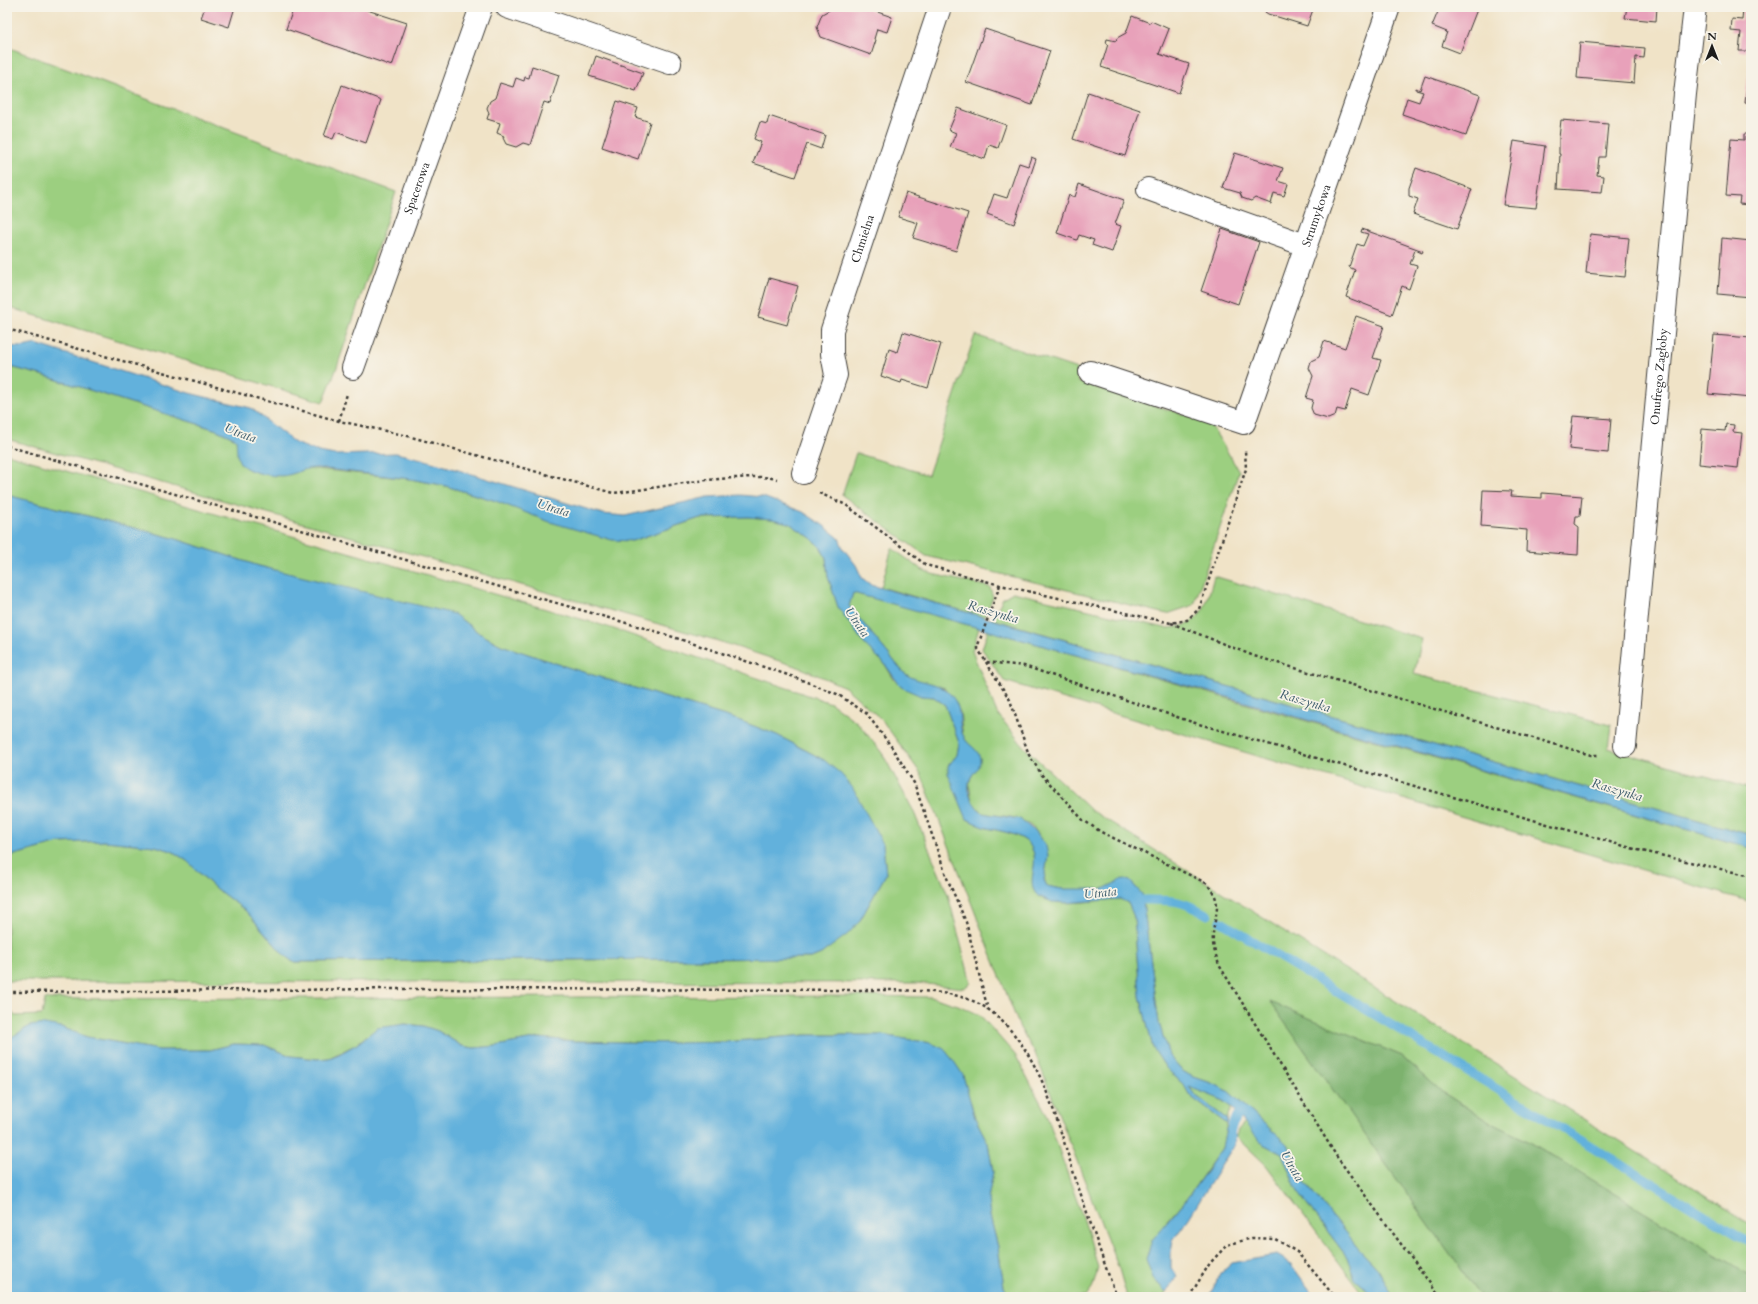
<svg xmlns="http://www.w3.org/2000/svg" width="1758" height="1304" viewBox="0 0 1758 1304" font-family="Cardo,serif">
	<style>
		.green { fill: #9ccf80; stroke: #5c764e }
		.forest { fill: #7db26e; stroke: #4c6745 }
		.water { fill: #62b1dc; stroke: #3f667c }
		.lines { fill: none; stroke-linecap: round; stroke-linejoin: round }
		.stream { stroke: #62b1dc; stroke-width: 9 }
		.building { fill: #e8a1ba }
		.minor-casing { stroke: #3c3a36; stroke-width: 24 }
		.path { stroke: #3c3a36; stroke-width: 2.5; stroke-dasharray: 3 3; stroke-linecap: butt }
		.minor { stroke: #fff; stroke-width: 22 }
		.labels { text-anchor: middle; dominant-baseline: central; stroke-width: 3.5; stroke-linejoin: round; paint-order: stroke }
		.street-label { font-size: 12px; fill: #1c1c1c; stroke: #f7f3e8 }
		.water-label { font-size: 13px; font-style: italic; fill: #385869; stroke: #f7f3e8 }
	</style>
	<rect width="100%" height="100%" fill="#f7f3e8"/>
	<filter id="ink" filterUnits="userSpaceOnUse"><feTurbulence type="fractalNoise" baseFrequency=".025" numOctaves="2"/><feDisplacementMap in="SourceGraphic" scale="8" xChannelSelector="R" yChannelSelector="G"/><feConvolveMatrix kernelMatrix="1 2 1 2 8 2 1 2 1" color-interpolation-filters="sRGB"/></filter>
	<filter id="wash" filterUnits="userSpaceOnUse"><feTurbulence type="fractalNoise" baseFrequency=".012" numOctaves="4" result="noise"/><feDisplacementMap in="SourceGraphic" scale="16" xChannelSelector="R" yChannelSelector="G"/><feGaussianBlur stdDeviation="0.9" result="paint"/><feColorMatrix in="noise" values="0 0 0 0 0 0 0 0 0 0 0 0 0 0 0 0 0 1.4 0 .05"/><feComposite in="paint" operator="in"/></filter>
	<g filter="url(#wash)">
		<rect width="100%" height="100%" fill="#f0e3c7"/>
		<path class="green" d="M7,47L396,192L336,370L323,402L7,307Z
			M975,335L1077,369L1078,382L1209,422L1239,471L1194,605L1167,614L926,556L842,495L856,453L928,475Z
			M7,366L45,376L217,430L236,439L249,470C270,475 287,475 306,468L410,479L442,485L632,541L700,518L748,517L772,519L789,523L811,538L821,548L826,558L828,577L838,607L865,645L884,663L895,681L921,696L934,697L945,705L959,743L957,755L948,766L967,819C974,822 980,826 987,828C1000,831 1015,833 1026,841C1046,859 1023,881 1038,896C1063,909 1094,899 1120,899C1130,902 1132,908 1134,918L1140,996L1153,1048L1166,1068L1184,1085L1190,1096L1227,1124L1222,1148L1185,1201L1167,1221L1153,1278L1166,1292L1163,1297H1127L1119,1269L1035,1053L1020,1028L921,774L882,720L845,687L801,668L715,640L7,439Z
			M7,454L605,626L831,703L858,723L882,753L913,810L948,895L971,983L964,988L917,983L7,981V857L59,843L105,841L155,846L172,851L187,861L215,888L245,910L284,955L293,962L811,958L821,954L859,922L886,874L883,844L867,817L824,760L777,735L738,720L567,667L501,645L479,633L462,620L259,566L173,538L7,495Z
			M892,548L921,569L932,574L990,587L993,597L984,617L881,587Z
			M1214,576L1422,639L1414,674L1611,725L1608,748L1751,789V835L992,619L1003,598L1013,592L1165,628C1202,628 1206,606 1214,576Z
			M853,592L979,628L972,651L997,713L1024,747L1091,810L1751,1224V1276L1528,1141L1489,1122L1442,1092L1402,1056L1271,1003L1481,1297H1393L1378,1269L1357,1247L1306,1184L1287,1144L1228,1091L1214,1084L1191,1076L1181,1070L1169,1056L1159,1023L1142,894L1130,881C1118,880 1115,885 1104,889C1090,893 1061,890 1047,886C1042,879 1046,870 1047,862C1049,844 1034,822 1015,818C1004,815 993,816 982,813L972,801L969,784L971,777L979,765L980,758L963,737L960,712L945,688L913,679L904,673L849,606Z
			M988,630L1751,848V902L1004,681L982,649Z
			M855,996L931,997L958,1005L980,1015L1016,1056L1046,1113L1088,1232L1098,1268L1092,1289L1086,1297H1010L1004,1287L998,1247L990,1216L988,1199L993,1172L988,1143L975,1118L971,1103L931,1043L881,1035H806L725,1042L674,1043L574,1041L539,1038L496,1046L474,1048L462,1046L438,1031L423,1026L405,1024L366,1036L357,1044L329,1058L317,1059L291,1056L264,1045L234,1044L210,1050H159L87,1037L61,1027L30,1026L7,1040V1006L15,1016L42,1015L45,999Z
			M1188,1086L1214,1095L1232,1108L1228,1115V1120L1195,1095Z
			M1245,1122L1263,1144L1282,1154L1298,1192L1347,1257L1355,1279L1370,1292L1372,1297H1365L1266,1165L1236,1136L1238,1130Z"/>
		<path class="forest" d="M1270,1002L1402,1056L1442,1092L1489,1122L1528,1141L1751,1276V1297H1481Z"/>
		<path class="water" d="M36,344L189,393L251,408L295,443L319,452L335,455L396,453L422,459L603,514L625,516L708,497L740,495L763,497L803,512L823,525L839,538L843,548L856,565L862,578L871,585L1751,835V848L1231,698L853,593L849,606L904,673C918,684 938,680 950,694C965,711 956,721 964,737C967,745 978,748 980,758C981,767 975,770 971,777C965,789 972,805 982,813L1020,819L1037,833L1046,846L1048,856L1044,880L1047,886L1062,889H1103L1123,879L1130,881L1142,894L1159,1023L1169,1056L1181,1070L1191,1076L1214,1084L1228,1091L1287,1144L1306,1184L1357,1247L1378,1269L1393,1297H1372L1370,1292L1355,1279L1347,1257L1298,1192L1282,1154L1263,1144L1232,1108L1222,1100L1189,1087L1195,1095L1228,1120L1227,1124L1190,1096L1184,1085L1166,1068L1153,1048L1140,996L1134,917L1128,903L1120,899L1064,903L1052,902L1038,896C1022,881 1046,859 1026,841C1014,832 998,831 984,827C979,825 973,822 967,819L948,774V766L957,755L959,743L945,705L934,697L921,696L901,687L884,663L865,645L838,607L828,577L826,558L821,548L811,538L789,523L772,519L748,517L700,518L632,541L612,540L550,522L493,500L442,485L410,479L318,468C303,468 301,472 288,475C277,478 244,473 239,461C236,455 237,446 236,439L217,430L45,376L7,366V346L22,347Z
			M7,495L173,538L259,566L454,614L479,633L501,645L567,667L738,720L777,735L824,760L841,774L852,787L883,844L886,874L859,922L848,934L821,954L811,958L293,962L284,955L245,910L215,888L187,861L172,851L155,846L105,841L59,843L7,857Z
			M45,1024L61,1027L87,1037L159,1050H210L234,1044L264,1045L291,1056L317,1059L329,1058L339,1054L357,1044L377,1028L405,1024L423,1026L438,1031L462,1046L474,1048L496,1046L539,1038L574,1041L674,1043L725,1042L806,1035H881L931,1043L944,1049L953,1060L963,1075L975,1118L988,1143L993,1172L988,1199L990,1216L998,1247L1004,1287L1010,1297H7V1040L30,1026Z
			M1226,1128L1236,1136L1234,1145L1189,1218L1173,1240L1171,1253V1268L1177,1277L1166,1292L1153,1278L1146,1259L1152,1240L1185,1201L1205,1173L1222,1148Z
			M1277,1255L1290,1263L1315,1297H1209L1220,1274L1232,1263Z"/>
		<g class="lines">
			<path class="stream" d="M1137,900C1170,900 1178,898 1208,915
				M1220,921L1751,1243
				M1228,1143L1232,1126L1241,1110"/>
		</g>
		<g id="blocks">
			<path class="building" d="M205,7H235L229,27L201,18Z
				M294,7H368L367,10L407,23L392,66L286,29Z
				M831,7H863L892,17L887,32L877,29L874,39L876,40L871,55L821,37L817,27L822,14L831,9Z
				M1267,7H1314L1307,26L1268,14L1265,12Z
				M1440,7H1478L1460,53L1442,46L1447,32L1432,26Z
				M1627,7H1657L1656,21L1625,18Z
				M1743,7L1751,8V51H1739L1741,32L1731,31L1732,19L1742,20Z
				M1132,16L1150,23L1151,21L1169,29L1159,54L1189,64L1179,93L1101,67L1108,44L1106,43L1107,39L1116,41L1117,38L1126,33Z
				M985,29L1050,51L1032,105L966,82Z
				M1580,42L1645,48L1644,58L1636,57L1634,83L1577,78Z
				M596,56L643,73L636,91L589,76Z
				M532,66L559,75L550,104L544,102L530,145L523,143L516,147L506,144L503,138L504,136L497,133L500,123L487,119L489,113L487,108L490,101L495,98L500,83L513,87L516,78L524,81L525,77L529,78Z
				M1425,76L1480,95L1466,136L1402,114L1407,98L1419,102L1423,92L1416,90V88L1420,90Z
				M1748,76L1751,77V104L1745,103Z
				M342,85L381,100L366,143L336,132L333,139L324,136Z
				M1088,92L1140,110L1125,156L1073,139Z
				M617,101L638,108L635,117L650,122L638,159L602,147Z
				M958,108L1006,125L998,148L989,145L985,159L950,147L956,133L949,130Z
				M769,116L825,135L821,149L807,144L795,177L753,163L761,142L754,139L760,122L767,124Z
				M1561,120L1608,124L1605,157H1599L1597,175L1604,176L1602,192L1558,189L1560,154H1559V138Z
				M1744,134H1751V205L1739,204L1740,197L1726,196L1731,139L1744,140Z
				M1514,141L1545,146L1536,208L1503,205Z
				M1235,153L1283,168L1278,181L1288,184L1284,196L1274,193L1271,204L1255,198L1251,201L1242,198L1240,193L1223,188Z
				M1031,157L1036,159L1014,224L987,214L994,194L1007,198L1019,163L1028,166Z
				M1416,168L1472,189L1457,229L1413,214L1418,199L1409,196V188Z
				M1079,184L1124,200L1115,224L1121,226L1112,252L1092,245L1094,240L1079,235L1077,240L1057,233L1069,195L1075,197Z
				M906,193L968,213L956,251L913,238L918,223L898,217Z
				M1222,229L1259,242L1238,304L1201,291Z
				M1362,229L1423,251L1422,253L1415,250L1410,264L1417,266L1409,289L1402,286L1392,315L1346,297L1355,270L1349,267L1357,244L1363,246L1368,234L1361,232Z
				M1590,234L1629,238L1625,277L1586,273Z
				M1722,238L1751,241V297L1718,294Z
				M769,278L798,286L787,325L758,317Z
				M1356,316L1384,326L1373,358L1381,360L1369,395L1352,389L1345,411L1337,409L1335,416L1328,419L1314,415L1311,408L1313,400L1306,398L1313,376L1309,368L1311,361L1319,357L1324,341L1345,348Z
				M903,332L941,344L928,388L902,380L901,383L881,376L889,349L897,352Z
				M1714,335L1751,338V398L1708,394Z
				M1573,416L1611,419L1608,453L1569,449Z
				M1726,424L1734,425L1733,432L1742,433L1738,468L1699,464L1702,429L1725,431Z
				M1483,490L1512,491L1511,496L1542,498V493L1582,496L1580,516H1576L1575,524L1579,527L1578,555L1526,551L1527,530L1481,526Z"/>
		</g>
	</g>
	<g filter="url(#ink)">
		<use href="#blocks" fill-opacity="0" stroke="#3c3a36" stroke-width="1"/>
		<g class="lines">
			<defs>
				<g id="minor">
					<path d="M507,7L670,63"/>
					<path d="M1148,189L1305,245"/>
					<path id="s1" d="M353,368L481,7"/>
					<path id="s2" d="M1090,372L1244,423L1389,7"/>
					<path id="s3" d="M803,473L836,375L832,354V330L940,7"/>
					<path id="s4" d="M1625,746L1685,94L1695,7"/>
				</g>
			</defs>
			<use href="#minor" class="minor-casing"/>
			<path class="path" d="M7,329L339,421L404,435L613,493C654,489 695,479 737,478C751,477 764,476 777,479
				M339,421L347,394
				M7,446L658,632L794,677L837,694L866,713L891,746L914,783L947,878L966,922L988,1010
				M819,493L846,505L926,565L1000,585L1171,623L1187,620L1199,609L1246,469L1245,450
				M1000,585L978,645V649L986,662L1024,666L1192,722L1261,742L1638,850L1751,876
				M1171,623L1254,656L1591,755H1600
				M986,662L1010,700L1029,755L1042,775L1083,820L1101,832L1206,883C1227,905 1211,918 1213,943C1214,951 1217,958 1219,965L1337,1157L1440,1297
				M7,992L395,989L889,990C921,991 962,990 989,1010C1042,1050 1057,1123 1077,1183C1090,1221 1102,1259 1117,1297
				M1189,1297L1210,1263L1227,1245L1252,1238L1275,1239L1297,1252L1335,1297"/>
			<use href="#minor" class="minor"/>
		</g>
	</g>
	<g class="labels">
		<g class="street-label">
			<text stroke="none"><textPath href="#s1" startOffset="191">Spacerowa</textPath></text>
			<text stroke="none"><textPath href="#s2" startOffset="382">Strumykowa</textPath></text>
			<text stroke="none"><textPath href="#s3" startOffset="245">Chmielna</textPath></text>
			<text stroke="none"><textPath href="#s4" startOffset="371">Onufrego Zagłoby</textPath></text>
		</g>
		<g class="water-label">
			<text transform="translate(240 433) rotate(20)">Utrata</text>
			<text transform="translate(553 508) rotate(17)">Utrata</text>
			<text transform="translate(993 612) rotate(16)">Raszynka</text>
			<text transform="translate(857 622) rotate(55)">Utrata</text>
			<text transform="translate(1305 701) rotate(16)">Raszynka</text>
			<text transform="translate(1617 790) rotate(16)">Raszynka</text>
			<text transform="translate(1100 893) rotate(-6)">Utrata</text>
			<text transform="translate(1292 1166) rotate(60)">Utrata</text>
		</g>
	</g>
	<rect width="1758" height="1304" fill="none" stroke="#f7f3e8" stroke-width="24"/>
	<g transform="translate(1712 46)" stroke="#f7f3e8" stroke-width="3" paint-order="stroke">
	<path d="M0-3L7 15L0 10L-7 15Z" fill="#1c1c1c"/>
	<text y="-6" font-size="11" font-weight="bold" text-anchor="middle" fill="#1c1c1c">N</text>
	</g>
</svg>
